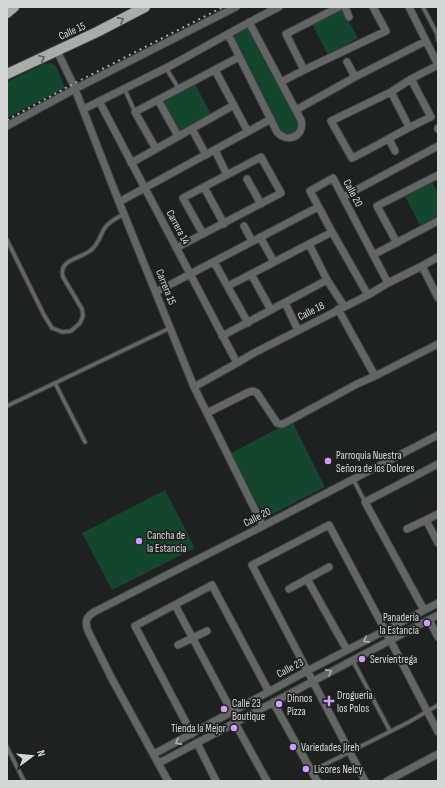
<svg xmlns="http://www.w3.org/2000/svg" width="445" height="788" viewBox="0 0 445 788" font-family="'Sofia Sans Condensed',sans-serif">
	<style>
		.green { fill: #14462d }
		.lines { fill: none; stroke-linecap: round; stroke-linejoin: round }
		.lane-casing { stroke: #3b3e3c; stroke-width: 5.5 }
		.street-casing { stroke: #3b3e3c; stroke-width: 9 }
		.primary-casing { stroke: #3b3e3c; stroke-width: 12 }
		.lane { stroke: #646665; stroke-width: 3.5 }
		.street { stroke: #646665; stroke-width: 7 }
		.primary { stroke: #a9adaa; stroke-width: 10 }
		.rail { stroke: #a5a7a6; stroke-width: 2; stroke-dasharray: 2 4; stroke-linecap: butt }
		.oneway { stroke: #5d605e }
		.oneway2 { stroke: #adafae }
		.poi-dot { fill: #d09dfe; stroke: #1e211f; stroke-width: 1.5 }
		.labels { text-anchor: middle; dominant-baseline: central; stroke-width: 3.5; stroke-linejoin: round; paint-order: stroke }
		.street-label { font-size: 11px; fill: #d5d7d6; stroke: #1e211f }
		.poi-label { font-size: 11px; fill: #d5d7d6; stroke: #1e211f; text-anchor: start }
	</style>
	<rect width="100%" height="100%" fill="#1e211f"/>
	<path class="green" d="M341,7L358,38L328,55L311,22Z
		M245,23L297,121V128L294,133C289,134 284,134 281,130L229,31Z
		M51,63L56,66L65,88L7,118V82L44,64Z
		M195,84L211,114L178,132L162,101Z
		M432,182L438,193V218L421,227L405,196Z
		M292,421L325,487L265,518L231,453Z
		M165,490L195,548L112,590L82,533Z"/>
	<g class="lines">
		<defs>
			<path id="lane" d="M423,7L437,34L438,40
				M166,68L179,89
				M124,88L135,112
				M7,240L44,315L52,328L62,332L71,331L80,323L83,316L82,309L63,277C58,259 81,259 91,250C98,245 100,236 104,229C109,221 117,218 124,214
				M55,383L85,442
				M7,406L170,328
				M353,479L365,502
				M353,661L390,731
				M7,747L24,781
				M312,771L409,722L438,705"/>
			<path id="street" d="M345,7L349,17
				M409,7L438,65
				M228,34L277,132C288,144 305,136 301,120L249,22
				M57,51L73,84L119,202L194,387L263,526
				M347,62L355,77
				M215,70L248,132
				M304,70L286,34L339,7
				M411,79L431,117C404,129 379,145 352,158L331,121L391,92L411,79L438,65
				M281,82L304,70L386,31L373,7
				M391,92L409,127
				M158,100L178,136
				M99,101L237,363
				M84,109C111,95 138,82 166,68C204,48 240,26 279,7
				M296,110L355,77L426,41
				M7,126L75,89L236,7
				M438,128V129
				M192,129L206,155
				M389,139L395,151
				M156,149L135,112L239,57
				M215,150L227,175
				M131,163L234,105
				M247,179L261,204
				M204,187L224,224
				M343,197L438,146
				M119,202L271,119
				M244,226L252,241
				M260,237L274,262
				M397,243L377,206L438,175
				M309,244L327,280L344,306
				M176,248L281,193L261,157L183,198L203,234
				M373,255L438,221
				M214,262L248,323
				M422,266L438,298
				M251,274L271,310
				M228,286L332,232
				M156,292L318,207
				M368,295L332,232L310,191L333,178L388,283
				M285,303L298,330
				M338,309L375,376
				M222,336L327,280
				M194,387L237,363L254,353L368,295L388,283L422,266L438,257
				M207,413L249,392L253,391L257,393L277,423L280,424H283L357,384L375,376L438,344
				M426,520L438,543
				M407,529L426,520L438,514
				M307,579L347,650
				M289,589L329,567
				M175,605L232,712
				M424,610L365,502L438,464
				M429,620L438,637
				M178,645L207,631
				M273,702L317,781
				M235,723L267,781
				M192,734L135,626L212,585L269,692
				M197,743L216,781
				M154,754L307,671L438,603
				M159,763L438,615
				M168,781L112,679L88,631C85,622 85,618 94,612L263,526L438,435
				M365,781L252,565L329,525L385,630L427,711L438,732
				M387,781L438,754"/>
			<path id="primary" d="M7,13L14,7
				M7,74L97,32L145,7"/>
		</defs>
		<use href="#lane" class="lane-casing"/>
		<use href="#street" class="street-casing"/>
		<use href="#primary" class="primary-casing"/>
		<use href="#lane" class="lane"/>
		<use href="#street" class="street"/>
		<use href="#primary" class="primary"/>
		<path class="rail" d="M7,120L73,84L223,7"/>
	</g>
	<defs><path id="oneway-chevron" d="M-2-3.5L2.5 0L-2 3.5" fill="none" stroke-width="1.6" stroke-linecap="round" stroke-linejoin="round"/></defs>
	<g class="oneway">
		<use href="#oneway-chevron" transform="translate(121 20) rotate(-28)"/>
		<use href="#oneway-chevron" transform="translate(42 58) rotate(-25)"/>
	</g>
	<g class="oneway2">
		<use href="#oneway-chevron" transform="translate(366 640) rotate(152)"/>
		<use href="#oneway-chevron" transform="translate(329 672) rotate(-28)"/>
		<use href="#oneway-chevron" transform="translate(178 742) rotate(152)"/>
	</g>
	<g class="poi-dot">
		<circle cx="328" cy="461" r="4"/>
		<circle cx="139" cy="541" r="4"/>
		<circle cx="427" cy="623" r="4"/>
		<circle cx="362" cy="659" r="4"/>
		<path d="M327 695h4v4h4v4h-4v4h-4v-4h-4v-4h4z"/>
		<circle cx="279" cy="704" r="4"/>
		<circle cx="224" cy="709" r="4"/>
		<circle cx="234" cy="728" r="4"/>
		<circle cx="293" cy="747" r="4"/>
		<circle cx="306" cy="769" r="4"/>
	</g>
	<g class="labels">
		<g class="street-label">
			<text transform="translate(72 31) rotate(-25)">Calle 15</text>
			<text transform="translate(353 193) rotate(62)">Calle 20</text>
			<text transform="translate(178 227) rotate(62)">Carrera 14</text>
			<text transform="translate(166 287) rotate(68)">Carrera 15</text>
			<text transform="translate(311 311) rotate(-27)">Calle 18</text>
			<text transform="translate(257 517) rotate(-27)">Calle 20</text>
			<text transform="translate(290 668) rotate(-28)">Calle 23</text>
		</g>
		<g class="poi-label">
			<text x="336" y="455">Parroquia Nuestra<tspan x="336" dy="13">Señora de los Dolores</tspan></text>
			<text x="147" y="535">Cancha de<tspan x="147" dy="13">la Estancia</tspan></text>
			<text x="419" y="617" text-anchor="end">Panadería<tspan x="419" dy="13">la Estancia</tspan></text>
			<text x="370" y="659">Servientrega</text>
			<text x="337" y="695">Drogueria<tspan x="337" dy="13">los Polos</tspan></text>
			<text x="287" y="698">Dinnos<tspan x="287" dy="13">Pizza</tspan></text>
			<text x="232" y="703">Calle 23<tspan x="232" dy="13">Boutique</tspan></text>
			<text x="226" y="728" text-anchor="end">Tienda la Mejor</text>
			<text x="301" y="747">Variedades Jireh</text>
			<text x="314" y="769">Licores Nelcy</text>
		</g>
	</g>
	<rect width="445" height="788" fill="none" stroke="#d5d7d6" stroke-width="16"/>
	<g transform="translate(32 756) rotate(74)" stroke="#1e211f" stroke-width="3" paint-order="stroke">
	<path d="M0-3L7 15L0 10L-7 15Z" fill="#d5d7d6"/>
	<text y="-6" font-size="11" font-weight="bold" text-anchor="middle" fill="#d5d7d6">N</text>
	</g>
</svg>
